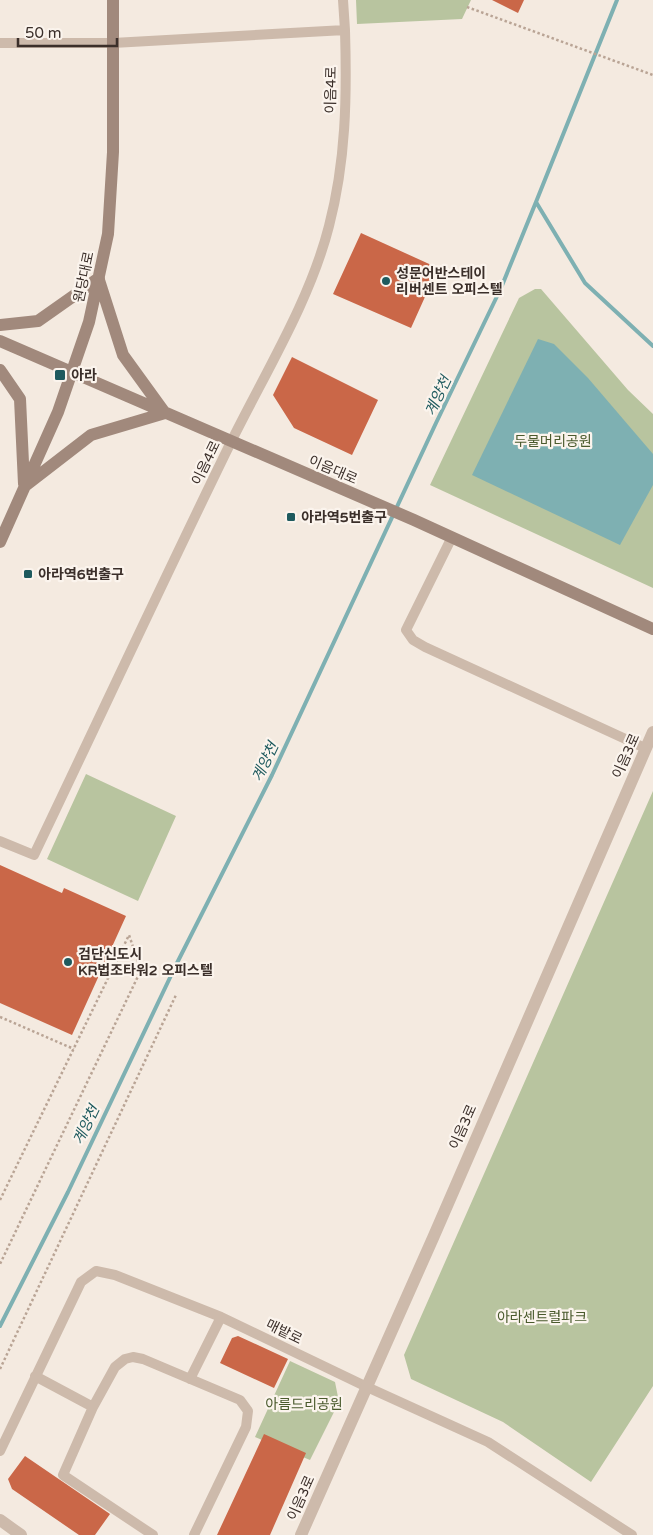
<svg xmlns="http://www.w3.org/2000/svg" width="653" height="1535" viewBox="0 0 653 1535" font-family="'Varela Round','Noto Sans KR',sans-serif">
	<style>
		.green { fill: #b8c49f }
		.water { fill: #7eb0b2 }
		.lines { fill: none; stroke-linecap: round; stroke-linejoin: round }
		.stream { stroke: #7eb0b2; stroke-width: 4 }
		.building { fill: #ca6748 }
		.path { stroke: #b9a495; stroke-width: 2.5; stroke-dasharray: 2.5 2.5; stroke-linecap: butt }
		.minor { stroke: #cdbaab; stroke-width: 10 }
		.tertiary { stroke: #cdbaab; stroke-width: 12 }
		.secondary { stroke: #a1897c; stroke-width: 12 }
		.poi-dot { fill: #1e5a5e; stroke: #fbf4ed; stroke-width: 2 }
		.labels { text-anchor: middle; dominant-baseline: central; stroke-width: 4.5; stroke-linejoin: round; paint-order: stroke }
		.street-label { font-size: 14px; fill: #3b2f2a; stroke: #fbf4ed }
		.poi-label { font-size: 14px; font-weight: bold; fill: #3b2f2a; stroke: #fbf4ed; text-anchor: start }
		.park-label { font-size: 14px; fill: #4a5a2d; stroke: #fbf4ed }
		.water-label { font-size: 15px; font-style: italic; fill: #1e5a5e; stroke: #fbf4ed }
	</style>
	<rect width="100%" height="100%" fill="#f4eae0"/>
	<path class="green" d="M356,0H471L462,19L357,24Z
		M535,289H541L628,390L653,414V588L430,485L519,298Z
		M86,774L176,816L138,901L47,859Z
		M653,791V1386L591,1482L503,1422L411,1379L404,1355Z
		M290,1361L335,1382L339,1402L310,1460L255,1437Z"/>
	<path class="water" d="M538,339L554,344L588,378L653,454V485L620,545L472,475Z"/>
	<g class="lines">
		<path class="stream" d="M617,0L536,202L585,283L653,346
			M0,1326L68,1192L176,965L272,775L436,423L501,288L536,202"/>
	</g>
	<path class="building" d="M492,0H524L518,13Z
		M361,233L438,268L411,328L333,294Z
		M292,357L378,400L352,455L294,428L273,395Z
		M0,865L62,893L64,888L126,916L72,1035L0,1003Z
		M238,1336L288,1359L274,1388L220,1363L232,1338Z
		M264,1434L306,1453L270,1535H217Z
		M25,1456L110,1514L95,1535H79L12,1489L8,1479Z"/>
	<g class="lines">
		<path class="path" d="M467,7L653,75
			M0,1017L74,1049
			M0,1200L129,935L141,970L0,1264
			M0,1369L176,995"/>
		<path class="minor" d="M0,43H113L345,30L343,0
			M452,537L406,630L413,640L425,647L645,748
			M0,841L34,855C100,717 164,579 231,442C265,373 310,301 329,226C346,161 347,97 345,30
			M35,1376L93,1407
			M190,1379L221,1317
			M0,1451L81,1282L96,1271L115,1275L221,1317L367,1387L488,1442L632,1535
			M153,1535L63,1475L93,1407L115,1367L125,1359L133,1357L143,1359L240,1400L248,1411L246,1427L194,1535"/>
		<path class="tertiary" d="M0,1520L21,1535
			M301,1535L433,1238L653,732"/>
		<path class="secondary" d="M99,280L123,355L165,413
			M0,325L38,321L99,278
			M0,341L414,520L653,629
			M0,370L20,399L24,484
			M25,486L91,435L165,413
			M0,542L58,412L89,322L108,234L113,152V0"/>
	</g>
	<g class="poi-dot">
		<circle cx="386" cy="281" r="5"/>
		<rect x="54" y="369" width="12" height="12" rx="2.5"/>
		<rect x="286" y="512" width="10" height="10" rx="2.5"/>
		<rect x="23" y="569" width="10" height="10" rx="2.5"/>
		<circle cx="68" cy="962" r="5"/>
	</g>
	<g class="labels">
		<g class="street-label">
			<text transform="translate(331 90) rotate(-89)">이음4로</text>
			<text transform="translate(84 277) rotate(-78)">원당대로</text>
			<text transform="translate(206 463) rotate(-64)">이음4로</text>
			<text transform="translate(333 470) rotate(23)">이음대로</text>
			<text transform="translate(626 756) rotate(-66)">이음3로</text>
			<text transform="translate(463 1127) rotate(-66)">이음3로</text>
			<text transform="translate(284 1332) rotate(26)">매밭로</text>
			<text transform="translate(301 1498) rotate(-66)">이음3로</text>
		</g>
		<g class="poi-label">
			<text x="396" y="273">성문어반스테이<tspan x="396" dy="16">리버센트 오피스텔</tspan></text>
			<text x="71" y="375">아라</text>
			<text x="301" y="517">아라역5번출구</text>
			<text x="38" y="574">아라역6번출구</text>
			<text x="78" y="954">검단신도시<tspan x="78" dy="16">KR법조타워2 오피스텔</tspan></text>
		</g>
		<g class="park-label">
			<text x="553" y="441">두물머리공원</text>
			<text x="542" y="1317">아라센트럴파크</text>
			<text x="304" y="1404">아름드리공원</text>
		</g>
		<g class="water-label">
			<text transform="translate(438 396) rotate(-65)">계양천</text>
			<text transform="translate(265 762) rotate(-64)">계양천</text>
			<text transform="translate(86 1125) rotate(-64)">계양천</text>
		</g>
	</g>
	<path d="M18 38v8h99v-8" fill="none" stroke="#3b2f2a" stroke-width="2.5"/>
	<text x="25" y="38" font-size="15" fill="#3b2f2a" stroke="#fbf4ed" stroke-width="4" paint-order="stroke">50 m</text>
</svg>
